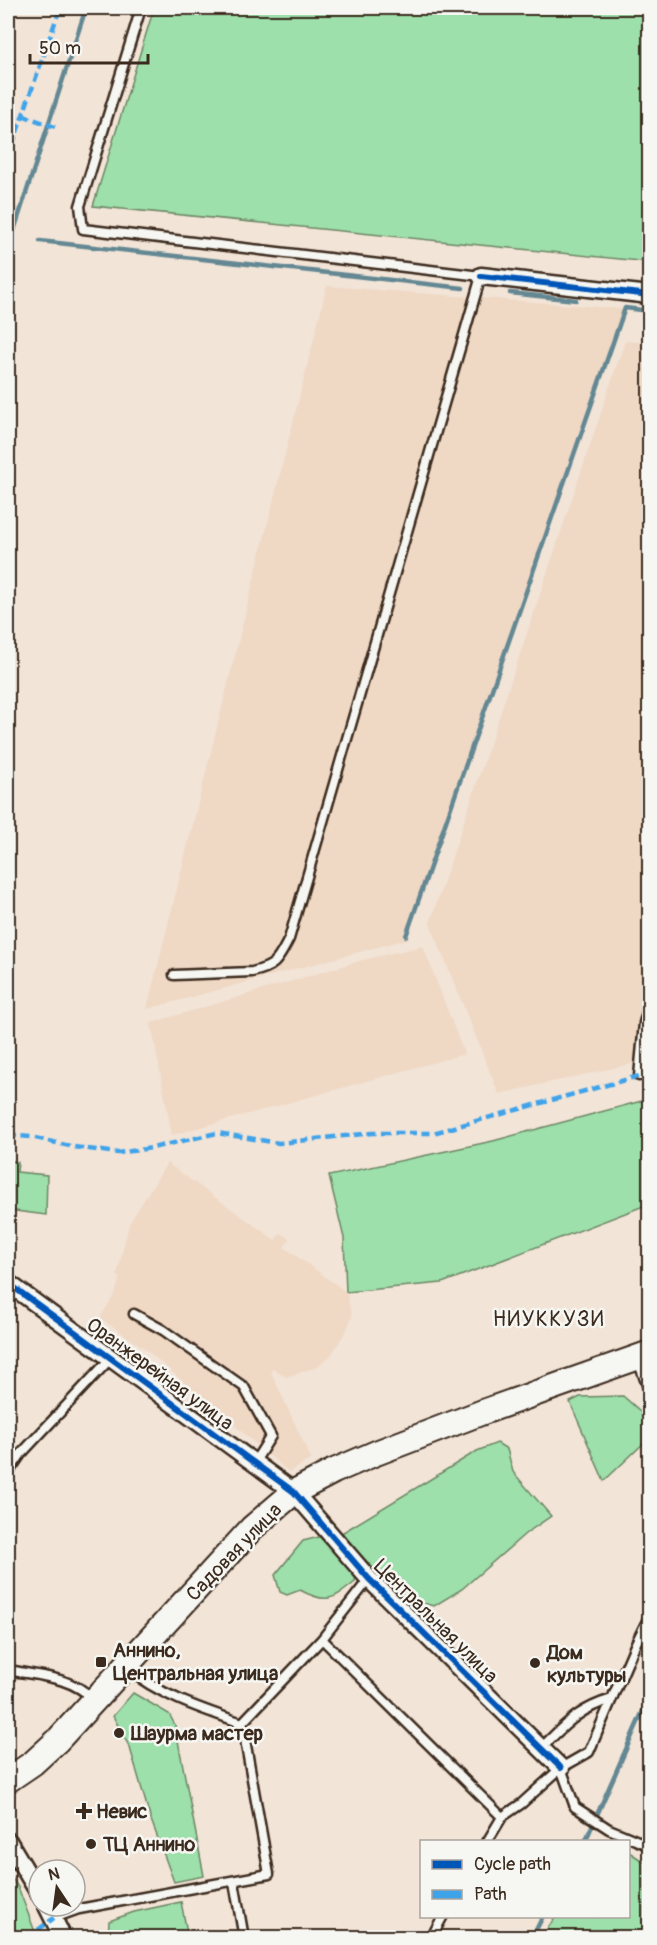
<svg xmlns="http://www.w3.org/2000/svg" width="657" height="1945" viewBox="0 0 657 1945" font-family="Pangolin,sans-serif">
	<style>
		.built { fill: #efd8c4 }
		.green { fill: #9de0ab; stroke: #6c8564; stroke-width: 1.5 }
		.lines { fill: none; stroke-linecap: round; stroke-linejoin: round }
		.stream { stroke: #648893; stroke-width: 4.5 }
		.lane-casing { stroke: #3b2a1e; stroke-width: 13 }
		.street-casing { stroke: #3b2a1e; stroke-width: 21 }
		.secondary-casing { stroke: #3b2a1e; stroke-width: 28 }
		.lane { stroke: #f6f6f2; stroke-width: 8 }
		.street { stroke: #f6f6f2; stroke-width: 16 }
		.secondary { stroke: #f6f6f2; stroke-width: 24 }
		.quiet { stroke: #3fa3ea; stroke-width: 4.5; stroke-dasharray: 9 4.5; stroke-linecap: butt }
		.cycleway-casing { stroke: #f6f6f2; stroke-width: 10 }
		.cycleway { stroke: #0057b8; stroke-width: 6 }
		.poi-dot { fill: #3b2a1e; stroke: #f6f6f2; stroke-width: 2 }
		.labels { text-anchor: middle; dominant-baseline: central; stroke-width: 5; stroke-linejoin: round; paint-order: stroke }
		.street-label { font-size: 20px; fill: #3b2a1e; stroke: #f6f6f2 }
		.poi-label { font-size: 20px; font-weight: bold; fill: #3b2a1e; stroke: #f6f6f2; text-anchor: start }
		.neighbourhood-label { font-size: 21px; letter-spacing: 1.5px; fill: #3b2a1e; stroke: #f6f6f2 }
	</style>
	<rect width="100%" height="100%" fill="#f2e4d7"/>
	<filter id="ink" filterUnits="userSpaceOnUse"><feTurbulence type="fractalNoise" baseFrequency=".0167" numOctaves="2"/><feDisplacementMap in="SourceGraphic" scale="12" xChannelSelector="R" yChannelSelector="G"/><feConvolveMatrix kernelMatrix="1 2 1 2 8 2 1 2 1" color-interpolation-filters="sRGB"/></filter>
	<g filter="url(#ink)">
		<path class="built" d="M327,286L623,309L407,939L147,1009Z
			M625,341L649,343V1060L499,1094L430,923Z
			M423,946L464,1054L172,1135L151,1023L363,960Z
			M167,1163L275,1240L281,1233L290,1239L284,1247L346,1292L352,1316L347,1329L331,1355L317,1367L286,1377L273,1368L271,1372L311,1459L289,1472L144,1348L100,1318L115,1294L120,1278L117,1275L129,1224Z"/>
		<path class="green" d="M154,8H649V262L93,206Z
			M649,1099V1204L442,1283L346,1292L344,1238L329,1176L493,1141Z
			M8,1160L18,1162L17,1172L47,1175L46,1215L8,1210Z
			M623,1396L641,1412L648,1439L604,1481L570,1402L580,1397Z
			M497,1443L507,1449L513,1472L551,1516L525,1534L462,1589L434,1606L402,1598L340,1534L477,1451Z
			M323,1536L356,1571L355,1582C333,1600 326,1604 300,1590L287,1595L280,1592L275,1575L303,1541Z
			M133,1693L169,1714L175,1725L204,1876L174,1882L150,1817L130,1748L113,1716Z
			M629,1852L649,1865V1937H542L555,1917L628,1916Z
			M8,1873L18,1887L37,1937H8Z
			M181,1902L188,1937H108L109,1921L134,1912Z"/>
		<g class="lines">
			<path class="stream" d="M40,241L463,288
				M8,249L86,8
				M510,293L576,300
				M406,936L625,308L650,311
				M585,1842L650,1695
				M532,1938L543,1916"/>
			<defs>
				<path id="lane" d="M141,8L80,206L83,229L481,276L289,939C278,960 276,967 252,972L174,975
					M639,1076L644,1023L650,1001
					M134,1314L163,1330L244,1387L271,1436L254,1463
					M637,1358L650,1393
					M8,1473L21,1454L110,1359
					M322,1639L369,1579
					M127,1668C158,1695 204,1710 242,1723
					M8,1670C39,1676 70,1676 93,1699
					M541,1748C566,1724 578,1709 612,1699
					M561,1768L575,1807L609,1829L650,1846
					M487,1842L502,1817L521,1804L561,1768L589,1752L636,1643L650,1615
					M645,1844L650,1836
					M234,1882L244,1938
					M54,1918L79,1909L269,1874L242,1723L322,1639L502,1817
					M431,1938L443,1916"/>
				<path id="street" d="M481,276L650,295
					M8,1283L294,1492L369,1579L561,1768
					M8,1841L39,1893
					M47,1906L63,1938"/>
				<path id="secondary" d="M8,1780L33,1763L57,1741L252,1528L294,1492L334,1471L376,1453L483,1412L650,1353"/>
			</defs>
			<use href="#lane" class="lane-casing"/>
			<use href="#street" class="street-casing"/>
			<use href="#secondary" class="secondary-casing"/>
			<use href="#lane" class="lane"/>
			<use href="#street" class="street"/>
			<use href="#secondary" class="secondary"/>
			<path class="quiet" d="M22,115L55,127
				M8,158L60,8
				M8,1135L31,1137L74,1147L118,1153L152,1148L217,1133L279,1143L372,1133H433L650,1073
				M27,1938L54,1918"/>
			<defs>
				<path id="cycleway" d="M481,276L650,295
					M8,1283L294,1492L369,1579L561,1768"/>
			</defs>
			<use href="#cycleway" class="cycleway-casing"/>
			<use href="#cycleway" class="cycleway"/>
		</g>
	</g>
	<g class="poi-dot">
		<rect x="95" y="1656" width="12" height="12" rx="3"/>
		<circle cx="535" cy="1663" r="6"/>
		<circle cx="119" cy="1733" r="6"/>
		<path d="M81 1802h6v6h6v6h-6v6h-6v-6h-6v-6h6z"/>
		<circle cx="91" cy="1844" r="6"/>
	</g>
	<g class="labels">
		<g class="street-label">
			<text transform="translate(160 1374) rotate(36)">Оранжерейная улица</text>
			<text transform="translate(234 1552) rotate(-46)">Садовая улица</text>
			<text transform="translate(436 1621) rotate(45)">Центральная улица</text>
		</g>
		<g class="poi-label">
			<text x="113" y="1650">Аннино,<tspan x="113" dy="23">Центральная улица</tspan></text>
			<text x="547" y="1652">Дом<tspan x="547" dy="23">культуры</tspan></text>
			<text x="131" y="1733">Шаурма мастер</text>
			<text x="96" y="1811">Невис</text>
			<text x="103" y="1844">ТЦ Аннино</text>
		</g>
		<g class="neighbourhood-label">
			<text x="549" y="1319">НИУККУЗИ</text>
		</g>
	</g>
	<rect width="657" height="1945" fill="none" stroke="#f6f6f2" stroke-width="30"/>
	<rect x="15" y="15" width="627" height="1915" fill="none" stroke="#3b2a1e" stroke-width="2" filter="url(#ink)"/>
	<rect x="420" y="1840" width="210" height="78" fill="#f6f6f2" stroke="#aba49d" stroke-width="1.5"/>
	<rect x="432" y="1860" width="30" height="9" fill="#0057b8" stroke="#aba49d" stroke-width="1.5"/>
	<text x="474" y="1870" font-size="18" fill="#3b2a1e">Cycle path</text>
	<rect x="432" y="1890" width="30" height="9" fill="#3fa3ea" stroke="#aba49d" stroke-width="1.5"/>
	<text x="474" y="1900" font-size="18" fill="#3b2a1e">Path</text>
	<g transform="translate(57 1888) rotate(347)"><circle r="28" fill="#f6f6f2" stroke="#aba49d" stroke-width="1.5"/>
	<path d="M0-4.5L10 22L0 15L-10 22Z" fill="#3b2a1e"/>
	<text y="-9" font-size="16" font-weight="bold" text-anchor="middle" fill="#3b2a1e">N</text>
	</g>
	<path d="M30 54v9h118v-9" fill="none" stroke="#3b2a1e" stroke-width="3"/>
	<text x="39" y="54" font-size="18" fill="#3b2a1e" stroke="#f6f6f2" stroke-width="4.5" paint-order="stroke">50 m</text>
</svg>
